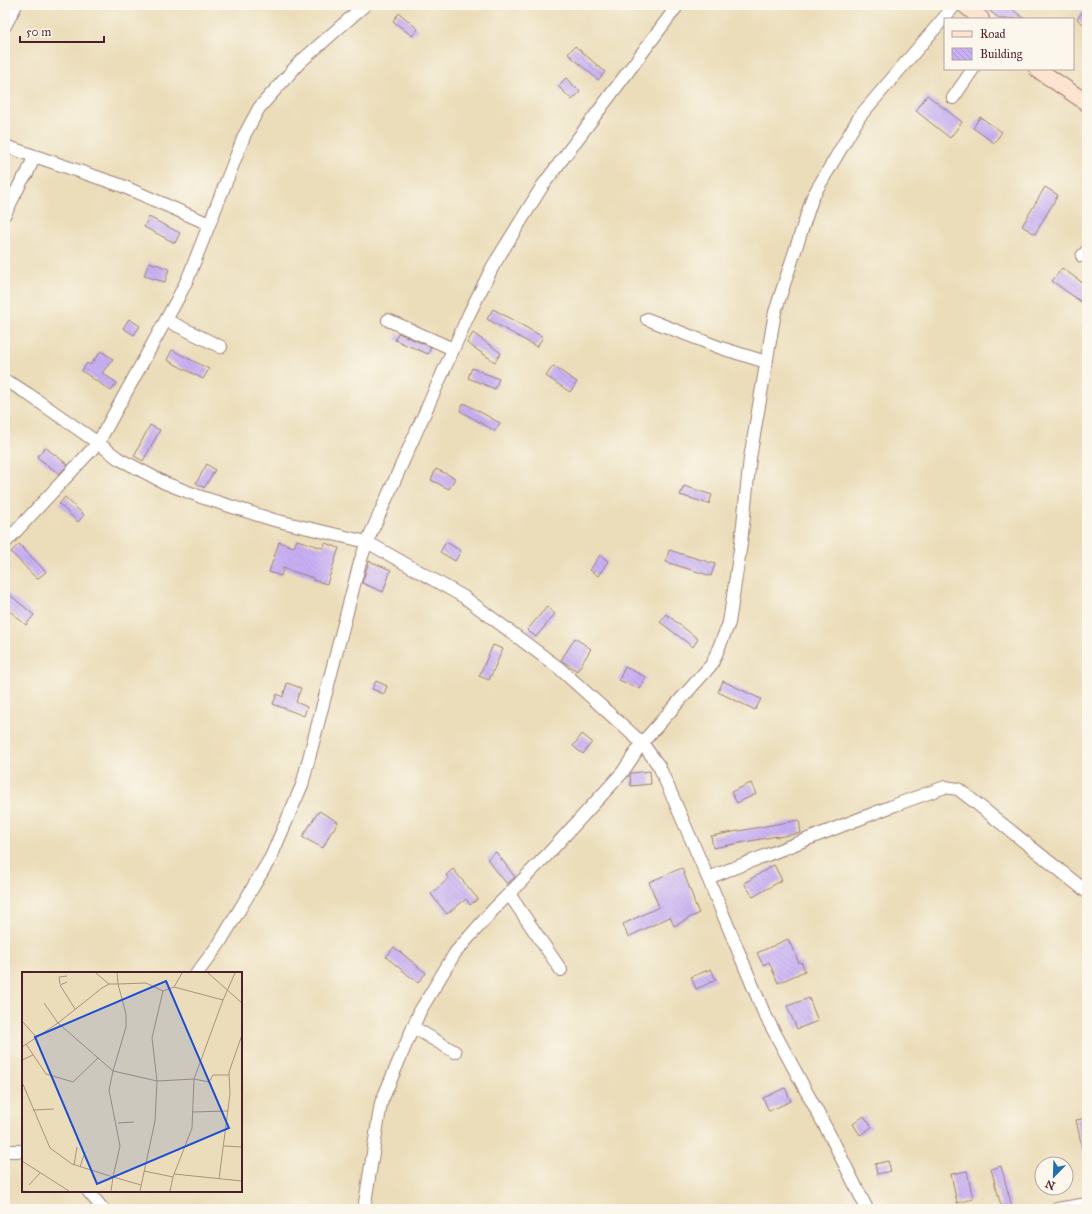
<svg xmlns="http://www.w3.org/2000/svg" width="1092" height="1214" viewBox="0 0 1092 1214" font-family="'IM FELL Great Primer',serif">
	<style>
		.building { fill: url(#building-back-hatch) }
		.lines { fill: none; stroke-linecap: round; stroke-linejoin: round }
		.street-casing { stroke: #9a7e72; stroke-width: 14 }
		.secondary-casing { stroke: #9a7e72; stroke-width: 18 }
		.street { stroke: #fff; stroke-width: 12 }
		.secondary { stroke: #fde4d1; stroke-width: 16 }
		.inset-road { fill: none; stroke: #ab9180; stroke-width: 1 }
		.view { fill: #1d4ed8; fill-opacity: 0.15; stroke: #1d4ed8; stroke-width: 2 }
		.inset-edge { fill: none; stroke: #4a1f2b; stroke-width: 2 }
	</style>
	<defs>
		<pattern id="building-back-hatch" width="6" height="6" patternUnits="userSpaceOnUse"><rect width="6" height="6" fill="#c8b0f4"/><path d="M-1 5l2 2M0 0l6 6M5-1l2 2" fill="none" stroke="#ad97d1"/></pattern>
	</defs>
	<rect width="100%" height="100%" fill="#fbf7ec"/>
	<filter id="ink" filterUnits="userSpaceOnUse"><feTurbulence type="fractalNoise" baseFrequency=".025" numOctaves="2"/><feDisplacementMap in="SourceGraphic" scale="8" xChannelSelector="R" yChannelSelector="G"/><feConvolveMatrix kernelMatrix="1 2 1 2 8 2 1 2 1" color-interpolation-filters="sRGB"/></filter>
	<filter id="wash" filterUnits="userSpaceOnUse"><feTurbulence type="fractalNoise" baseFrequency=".012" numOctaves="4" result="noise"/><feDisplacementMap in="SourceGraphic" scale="16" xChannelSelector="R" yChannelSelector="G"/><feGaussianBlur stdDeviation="0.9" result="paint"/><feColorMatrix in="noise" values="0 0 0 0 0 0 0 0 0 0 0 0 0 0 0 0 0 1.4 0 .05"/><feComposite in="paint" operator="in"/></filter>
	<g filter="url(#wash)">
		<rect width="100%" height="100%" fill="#ebddb9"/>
		<g id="blocks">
			<path class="building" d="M982,5H1007L1025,19H1000Z
				M1087,5V27L1077,19Z
				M399,13L418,29L412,36L393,21Z
				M575,46L605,72L598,80L568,54Z
				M566,78L580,92L572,100L558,86Z
				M927,95L962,122L950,138L916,111Z
				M980,117L1002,132L994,143L973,128Z
				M1045,187L1058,195L1035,234L1022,226Z
				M149,217L180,233L175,243L144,227Z
				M149,262L169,269L165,282L144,276Z
				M1062,268L1087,286V306L1052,281Z
				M493,309L543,337L537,347L487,319Z
				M129,319L140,326L134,335L123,328Z
				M398,333L431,347L428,354L395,340Z
				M473,333L501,353L495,362L467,343Z
				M172,350L209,369L203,379L167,360Z
				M101,351L113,359L102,373L117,383L111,391L82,371L87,363L90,365Z
				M553,366L577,382L570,392L546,376Z
				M472,368L499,379L495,389L468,378Z
				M464,403L500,423L495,431L460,411Z
				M150,425L160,430L143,461L134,456Z
				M45,447L68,465L59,474L37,457Z
				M207,464L215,470L204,488L196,483Z
				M436,469L455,478L449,489L431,480Z
				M684,486L712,495L709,504L680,495Z
				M65,497L84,515L78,522L59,504Z
				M297,540L323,548L325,543L339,548L327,584L313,580V578L283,568L281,576L269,572L279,542L294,547Z
				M446,542L461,551L455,561L440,552Z
				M19,544L46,572L37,579L11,552Z
				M669,550L715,564L711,576L666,562Z
				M600,555L608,561L598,576L590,570Z
				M369,561L391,570L383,592L362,583Z
				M5,591L34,615L26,625L5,607Z
				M547,607L555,614L536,637L527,630Z
				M666,614L698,639L693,647L660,622Z
				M575,638L591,649L577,671L561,660Z
				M493,645L503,649L489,680L479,676Z
				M625,667L646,677L640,689L619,680Z
				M376,681L387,686L384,694L372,689Z
				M723,681L761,699L755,710L718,692Z
				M287,683L301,688L296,702L307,707L304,716L273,704L277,694L283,697Z
				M582,734L592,742L583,754L573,746Z
				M650,771L651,784L631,786L630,775L631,773Z
				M751,783L756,794L737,803L731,792Z
				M319,811L338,822L333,830H332L323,848L302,837Z
				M799,820L801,833L777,837V836L713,848L711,836Z
				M496,852L515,877L507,884L487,859Z
				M774,865L782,880L753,897L744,883Z
				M682,868L694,900H693L699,913L674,926L670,917L628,937L623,924L659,907L649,882Z
				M453,869L478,899L470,905L466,899L447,914L431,894L449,878L446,875Z
				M788,939L799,963L801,962L805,971L778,983L769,962L763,965L757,953Z
				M394,947L426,973L418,983L386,957Z
				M711,969L716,980L696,989L691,977Z
				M809,998L818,1021L797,1029L787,1006Z
				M785,1088L791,1101L769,1111L763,1098Z
				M864,1116L872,1127L860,1135L853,1124Z
				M1087,1118V1151L1083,1152L1076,1120Z
				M888,1161L891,1171L877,1174L875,1164Z
				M1001,1166L1012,1207L1005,1209H1002L991,1169Z
				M967,1171L973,1199L957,1203L951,1174Z"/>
		</g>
	</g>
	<g filter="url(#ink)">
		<use href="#blocks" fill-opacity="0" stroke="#9a7e72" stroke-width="1"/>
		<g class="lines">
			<defs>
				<path id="street" d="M365,5L299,63L259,108L245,134L188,278L178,298L98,443L119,459L129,464L165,483L201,497L274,520L367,542L464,597L559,668L642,743L712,664L729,623L741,543L750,458L775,312L813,196L860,116L955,5
					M5,26L16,5
					M953,98L973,69
					M5,146L120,185L209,224
					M5,214L22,180L27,174L34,157
					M1082,256L1087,251
					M647,319L721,348L766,362
					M166,320L221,347
					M388,320L453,349
					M5,381L14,385L28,394L98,443L5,543
					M708,878L895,805L945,787L958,789L971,799L1087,892
					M509,894L561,970
					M197,973L219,944L271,857L302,785L360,562L367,542L469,314L493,266L543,185L678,5
					M413,1027L455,1052
					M5,1151H23
					M88,1191L103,1209
					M364,1209L381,1103L420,1011L455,953L493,910L547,855L622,773L642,743L659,766L708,878L764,1013L833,1141L867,1209
					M1057,1209L1087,1204"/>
				<path id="secondary" d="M965,5L981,19
					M1037,69L1087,103"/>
			</defs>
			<use href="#street" class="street-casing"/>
			<use href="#secondary" class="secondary-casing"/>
			<use href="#street" class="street"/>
			<use href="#secondary" class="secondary"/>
		</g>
	</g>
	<g transform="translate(22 972)">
		<rect width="220" height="220" fill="#ebddb9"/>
		<path class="inset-road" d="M74,1L87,12M186,1L220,31M45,10L38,13L53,37M38,12L37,5L45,4M152,15L160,1M201,28L172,107L187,110L191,103H207M22,31L36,51L80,16L87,12H96L95,1M0,49L15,66M4,72L24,102L51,110L76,86M0,75L36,51L91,99L104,55V42L96,12L124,11L141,19L152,15L201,28L213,1M0,88L11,83M0,110L28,176L50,192L91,205L89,219M11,138L32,137M170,140L206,139M96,151L112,150M202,174L220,175M0,189L47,219M52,193L55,175M58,195L63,180M152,202L220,209M197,207L208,122L207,100L220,63M7,213L18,201M119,213L91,205L98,174L87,118L91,99L135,109L172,107L170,156L151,205L122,199M118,219L133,149L135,109L130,66L141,19M148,219L151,205"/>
		<path class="view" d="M144,9L207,156L75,212L13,65Z"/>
		<rect width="220" height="220" class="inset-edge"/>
	</g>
	<rect width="1092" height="1214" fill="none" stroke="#fbf7ec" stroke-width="20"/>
	<rect x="944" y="18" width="130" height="52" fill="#fbf7ec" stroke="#b4a19f"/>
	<rect x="952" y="31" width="20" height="6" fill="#fde4d1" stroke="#b4a19f"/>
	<text x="980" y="38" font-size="12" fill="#4a1f2b">Road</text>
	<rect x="952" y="48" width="20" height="12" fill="url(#building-back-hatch)" stroke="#b4a19f"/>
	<text x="980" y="58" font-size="12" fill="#4a1f2b">Building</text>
	<g transform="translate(1054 1176) rotate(203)"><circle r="19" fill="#fbf7ec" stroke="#b4a19f"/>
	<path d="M0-3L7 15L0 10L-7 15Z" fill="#1f6fb2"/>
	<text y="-6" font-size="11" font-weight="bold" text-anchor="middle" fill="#4a1f2b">N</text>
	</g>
	<path d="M20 36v6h84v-6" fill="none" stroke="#4a1f2b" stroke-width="2"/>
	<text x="26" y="36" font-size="12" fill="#4a1f2b" stroke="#fbf7ec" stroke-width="3" paint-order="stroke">50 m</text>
</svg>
